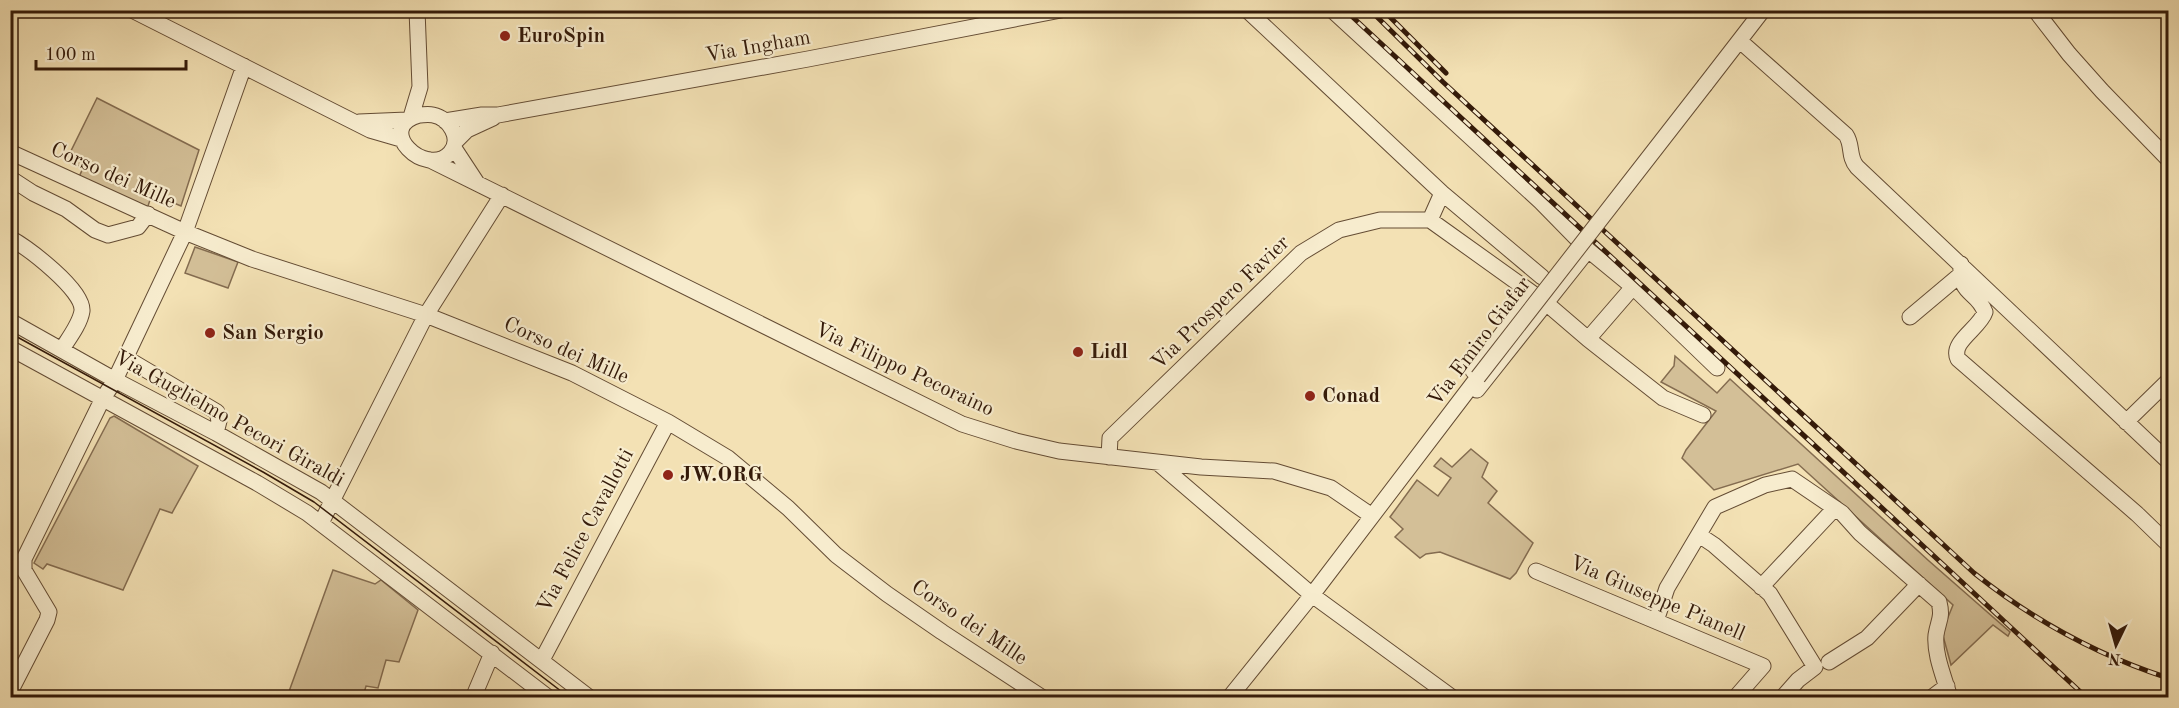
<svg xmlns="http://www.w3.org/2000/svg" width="2179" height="708" viewBox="0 0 2179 708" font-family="'Old Standard TT',serif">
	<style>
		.green { fill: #d3bf97; stroke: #846c50; stroke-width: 1.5 }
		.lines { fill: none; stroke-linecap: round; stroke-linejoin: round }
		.minor-casing { stroke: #644c34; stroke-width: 17 }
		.minor { stroke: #f7ecce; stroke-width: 15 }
		.tram { stroke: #341a09; stroke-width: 1.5 }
		.rail-casing { stroke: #341a09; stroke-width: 5 }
		.rail { stroke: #f7ecce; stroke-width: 3; stroke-dasharray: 9; stroke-linecap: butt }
		.minor-bridge-casing { stroke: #644c34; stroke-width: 17; stroke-linecap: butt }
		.minor-bridge { stroke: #f7ecce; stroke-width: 15 }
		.poi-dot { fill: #8f2418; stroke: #f7ecce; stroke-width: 2 }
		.labels { text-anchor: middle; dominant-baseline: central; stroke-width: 4.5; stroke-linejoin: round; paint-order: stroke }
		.poi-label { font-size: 21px; font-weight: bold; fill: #341a09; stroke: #f7ecce; text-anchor: start }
		.street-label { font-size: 21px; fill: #341a09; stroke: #f7ecce }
	</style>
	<rect width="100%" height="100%" fill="#f3e1b4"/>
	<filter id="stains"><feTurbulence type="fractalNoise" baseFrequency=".00333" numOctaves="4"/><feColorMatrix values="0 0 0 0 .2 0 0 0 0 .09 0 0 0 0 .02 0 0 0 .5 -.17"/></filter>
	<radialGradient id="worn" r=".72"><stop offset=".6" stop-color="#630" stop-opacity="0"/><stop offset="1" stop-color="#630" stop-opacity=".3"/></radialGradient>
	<path class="green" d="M97,98L199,150L181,206L152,194L147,209L79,177L83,168L67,159Z
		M195,247L238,262L228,288L185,273Z
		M1675,356L1717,393L1730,379L1929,561L2010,632L2008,636L1993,625L1951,665L1942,632L1953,605L1798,464L1714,490L1682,458L1686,450L1716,411L1661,382L1674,366Z
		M114,416L198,466L172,513L160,509L123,590L47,564L43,569L34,563L110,418Z
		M1471,449L1488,463L1482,477L1497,491L1488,503L1533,543L1516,573L1510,579L1440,552L1426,554L1420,558L1395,537L1403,529L1390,517L1417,480L1438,496L1451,478L1434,466L1441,458L1452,467Z
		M333,570L375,584L381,580L418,610L399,662L386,660L378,688L366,686L363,697H287Z"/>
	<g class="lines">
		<defs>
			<path id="minor" d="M132,10L370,130L401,139
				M1247,10L1442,193L1542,277
				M1332,10L1541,202L1588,250L1633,287L1588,339L1663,398L1703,415
				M2035,10L2069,54L2102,91L2168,159
				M1740,41L1846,135C1853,145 1848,157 1857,167L2168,461
				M1705,85L1763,10
				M419,115C423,115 428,114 433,115C449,118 463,139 450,153C426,179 373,128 419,115Z
				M411,117L420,87L417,10
				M445,121L482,115H498L808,59L1061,10
				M359,122L407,120
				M456,141L467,130L493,118
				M454,148L477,183
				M10,152L185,232L252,259L426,315L572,373L668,422L728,458L788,508L836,555L887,594L942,632L1043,698
				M430,160L962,424L1016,441L1059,451L1201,467L1274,471L1331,488L1372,516
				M10,178L33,193L66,209L95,230L108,235L138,227L148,214
				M1430,220L1442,193
				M10,238C28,248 84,290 82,311C80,324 69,338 62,349
				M1961,264C1959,297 1976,289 1985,312C1980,328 1950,342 1958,359L2137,514L2168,544
				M1633,287L1717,368
				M1910,317L1960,275
				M10,321L115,380L216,433L321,492L590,698
				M10,348L257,483L307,513L549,698
				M126,358L217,412L219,421L216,433
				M1473,371L1533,294
				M1477,390L1588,250
				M2126,422L2168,381
				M1109,457L1110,438L1301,253L1339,230L1380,220H1430L1546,303L1588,339
				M1157,462L1312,595L1453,698
				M321,523L426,315L502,195
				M1699,535L1714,545L1770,594L1815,667L1798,680L1782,698
				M1536,571L1763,666L1735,698
				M1761,587L1835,508
				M1656,621L1667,588L1715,507L1765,485L1792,479L1842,513L1860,533L1939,602C1943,618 1938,621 1936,635C1934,655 1945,679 1950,698
				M542,660L668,422
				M1829,662L1867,638L1919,584
				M10,692L47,620L49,612L24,570V559L102,400L115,380L185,232L244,66
				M473,698L492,653
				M1229,698L1312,595L1478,377
				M1931,698L1947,686"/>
		</defs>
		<use href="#minor" class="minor-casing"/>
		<use href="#minor" class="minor"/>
		<path class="tram" d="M10,333L263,472L314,502L570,698"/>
		<defs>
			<path id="rail" d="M1345,10L2087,698
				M1370,10L1443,82L1974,573C2033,620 2097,655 2168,678
				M1383,10L1446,73"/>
		</defs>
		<use href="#rail" class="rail-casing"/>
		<use href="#rail" class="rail"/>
		<defs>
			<path id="minor-bridge" d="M1478,377L1705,85"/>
		</defs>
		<use href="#minor-bridge" class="minor-bridge-casing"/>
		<use href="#minor-bridge" class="minor-bridge"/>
	</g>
	<g class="poi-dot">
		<circle cx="505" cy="36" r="6"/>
		<circle cx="210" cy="333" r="6"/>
		<circle cx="1078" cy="352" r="6"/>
		<circle cx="1310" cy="396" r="6"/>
		<circle cx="668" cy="475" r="6"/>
	</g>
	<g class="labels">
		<g class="poi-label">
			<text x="517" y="36">EuroSpin</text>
			<text x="222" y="333">San Sergio</text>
			<text x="1090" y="352">Lidl</text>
			<text x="1322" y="396">Conad</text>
			<text x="680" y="475">JW.ORG</text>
		</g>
		<g class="street-label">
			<text transform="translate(758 47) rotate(-10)">Via Ingham</text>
			<text transform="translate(113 176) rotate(24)">Corso dei Mille</text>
			<text transform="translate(1221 303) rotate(-44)">Via Prospero Favier</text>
			<text transform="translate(1480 342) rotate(-53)">Via Emiro Giafar</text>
			<text transform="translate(566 351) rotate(24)">Corso dei Mille</text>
			<text transform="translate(904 370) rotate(25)">Via Filippo Pecoraino</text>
			<text transform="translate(229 419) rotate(29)">Via Guglielmo Pecori Giraldi</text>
			<text transform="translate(586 531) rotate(-62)">Via Felice Cavallotti</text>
			<text transform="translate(1657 599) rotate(23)">Via Giuseppe Pianell</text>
			<text transform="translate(969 623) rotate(34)">Corso dei Mille</text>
		</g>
	</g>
	<rect width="2179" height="708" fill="none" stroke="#f3e1b4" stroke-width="36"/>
	<rect x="12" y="12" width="2155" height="684" fill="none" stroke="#341a09" stroke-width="3"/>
	<rect x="18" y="18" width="2143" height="672" fill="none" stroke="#341a09" stroke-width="1.5"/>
	<g transform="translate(2116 645) rotate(185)" stroke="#f7ecce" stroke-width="4.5" paint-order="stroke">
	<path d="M0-4.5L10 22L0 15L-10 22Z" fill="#341a09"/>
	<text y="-9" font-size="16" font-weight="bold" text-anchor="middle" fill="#341a09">N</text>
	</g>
	<path d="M36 60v9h150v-9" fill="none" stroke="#341a09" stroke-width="3"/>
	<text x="45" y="60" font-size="18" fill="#341a09" stroke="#f7ecce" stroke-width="4.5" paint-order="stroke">100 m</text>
	<rect width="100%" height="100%" filter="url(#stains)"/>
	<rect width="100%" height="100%" fill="url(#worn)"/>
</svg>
